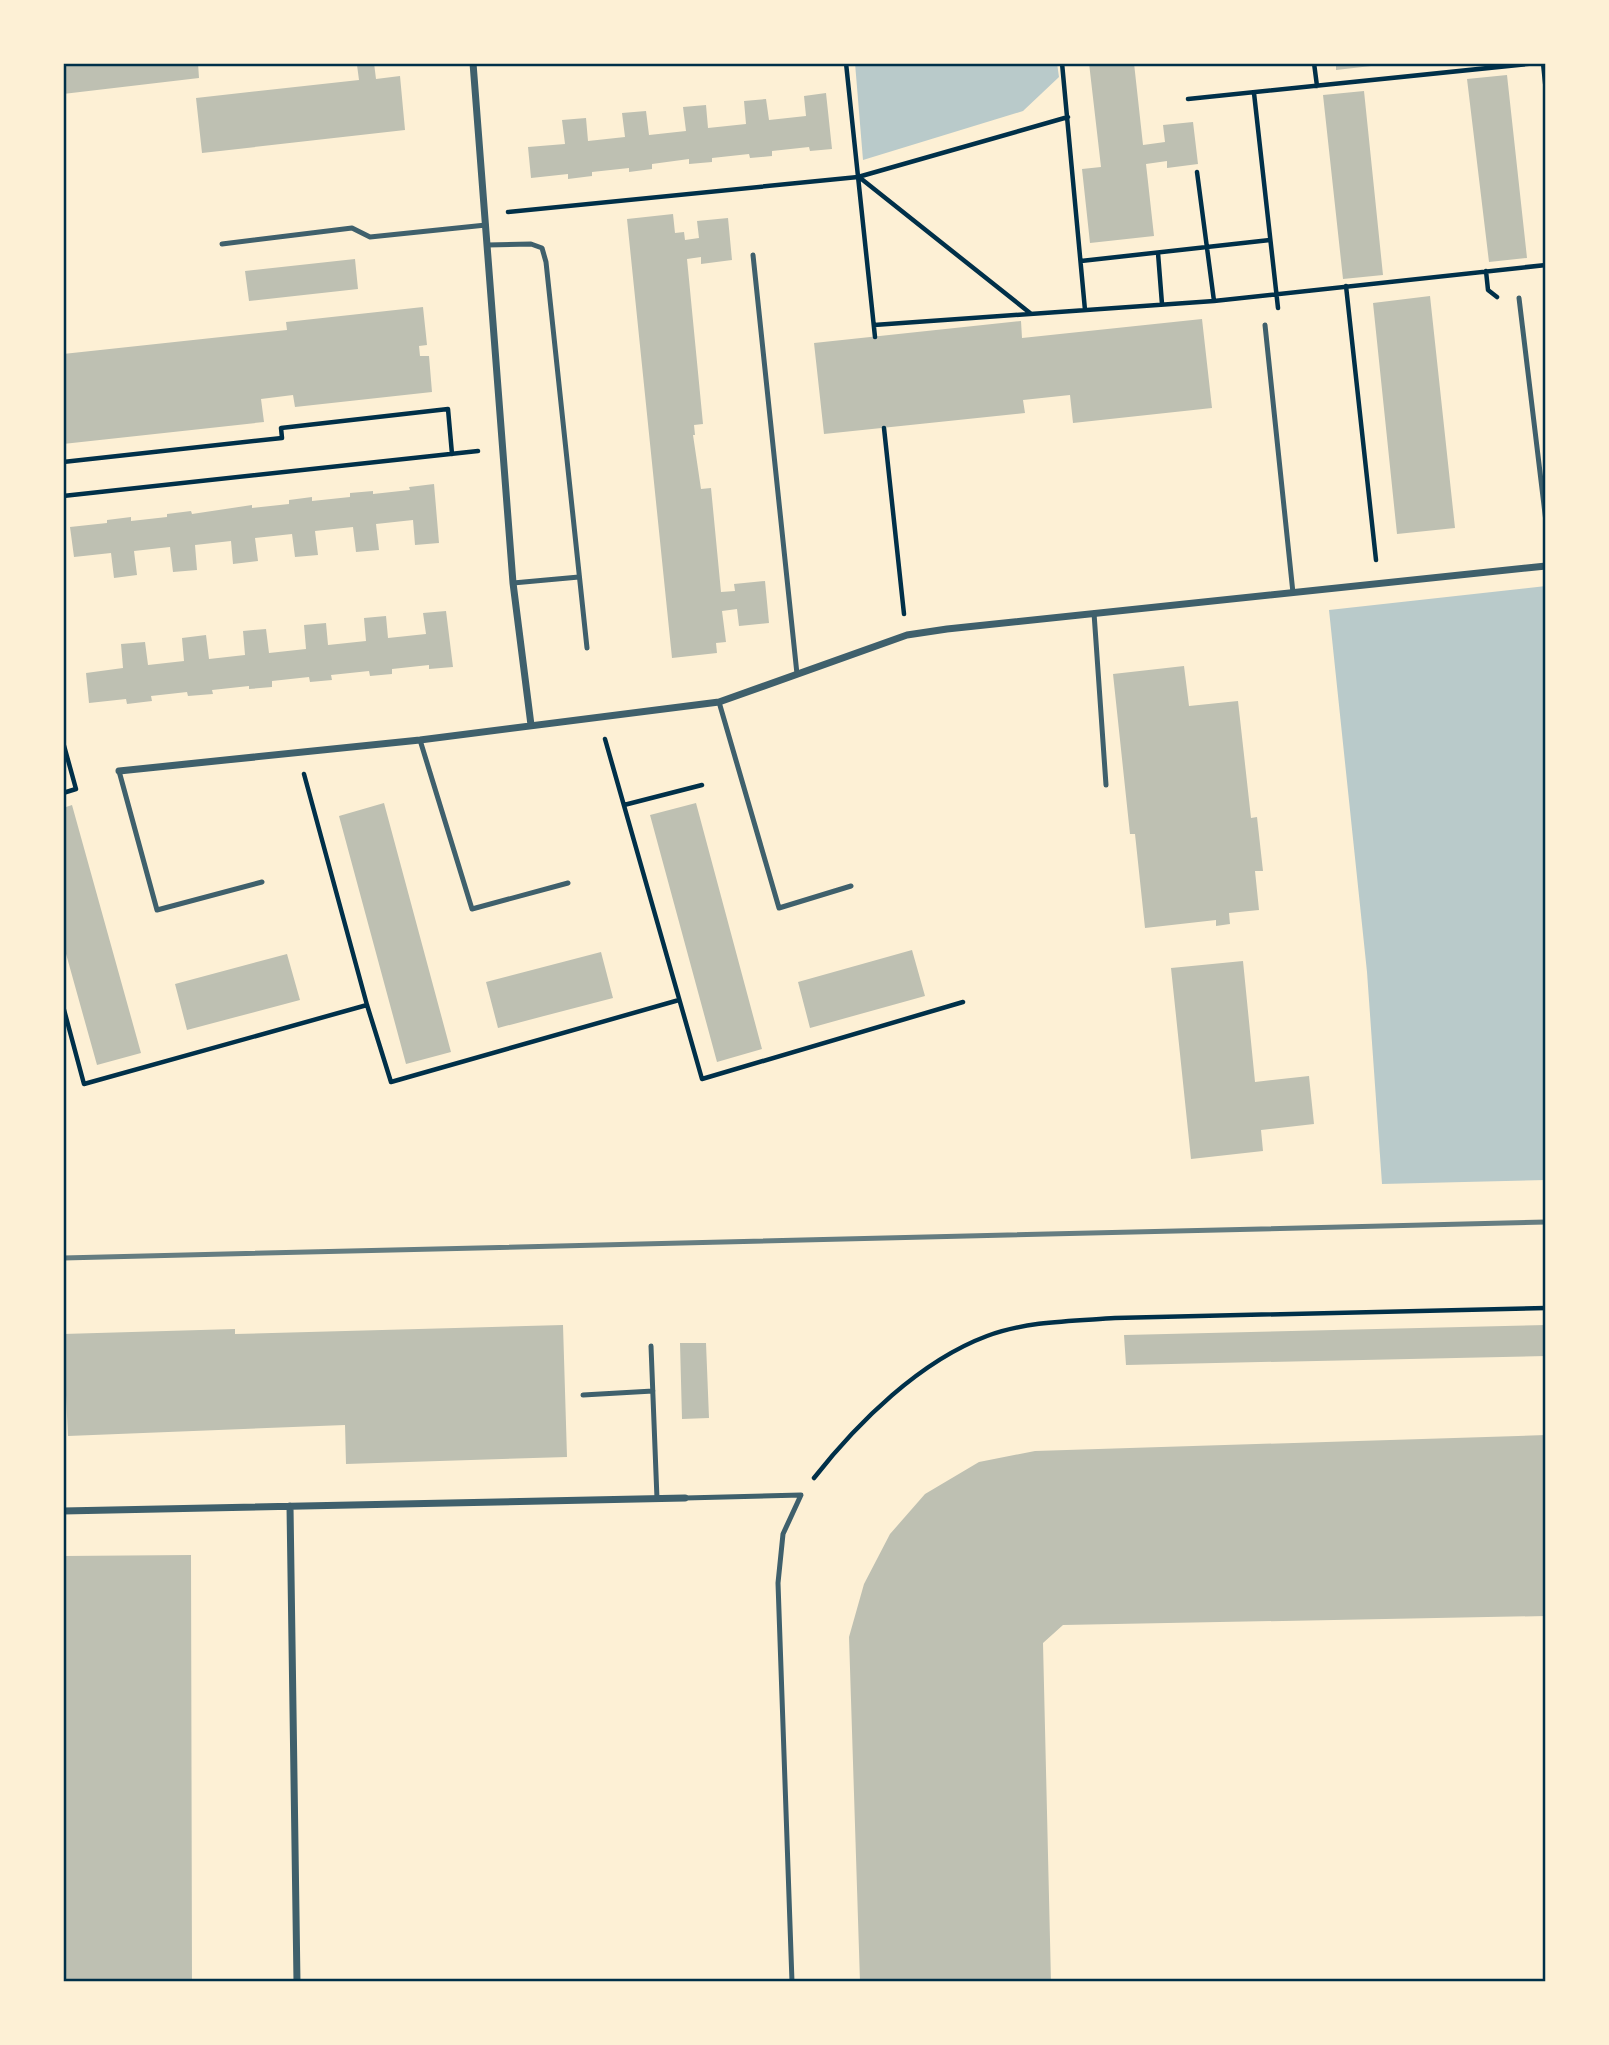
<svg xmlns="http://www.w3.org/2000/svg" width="1609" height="2045" viewBox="0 0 1609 2045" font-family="Figtree,sans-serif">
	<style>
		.green { fill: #b9caca }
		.building { fill: #bec0b2 }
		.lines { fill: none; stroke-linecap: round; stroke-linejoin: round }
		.path { stroke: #003049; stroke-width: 4.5 }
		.service { stroke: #3f606c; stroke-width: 5 }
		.minor { stroke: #3f606c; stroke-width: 7 }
		.rail { stroke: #657d81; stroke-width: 5 }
		.neatline { fill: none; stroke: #003049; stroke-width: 2.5 }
	</style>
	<rect width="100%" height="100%" fill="#fdf0d5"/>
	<path class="green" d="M855,63H1057L1059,77L1023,111L863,160Z
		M1546,586V1180L1382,1184L1367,972L1329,610Z"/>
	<path class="building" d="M63,63H198L199,78L63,94Z
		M349,63H374L376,79L400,76L405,130L202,153L196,98L359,80L357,65L350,66Z
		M1089,63H1134L1143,145L1165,142L1163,125L1193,122L1198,164L1167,168V161L1146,164L1154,236L1090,243L1082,169L1101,167Z
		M1336,63H1380V65L1336,70Z
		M1507,75L1527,258L1489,262L1467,79Z
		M1364,91L1383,275L1343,279L1323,95Z
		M826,93L832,149L810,151L809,147L772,151V156L750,158L749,154L712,158V162L689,164V159L652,164V169L629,172V168L592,172V176L568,179V174L531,178L528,147L565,144L562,120L586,118L588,141L625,137L622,113L646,111L649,135L686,131L683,107L706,105L708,128L746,124L744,101L766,99L769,120L806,116L804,96Z
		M673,214L675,233L684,232L685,240L699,238L697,221L728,218L732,260L701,264V257L687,259L703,424L694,425L695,435H693L701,489L711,488L721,592L735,591L734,584L765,581L769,623L739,626L737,609L722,611L726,642L716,643L717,653L672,658L627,219Z
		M355,259L358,289L249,301L245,271Z
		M1430,296L1455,528L1397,534L1373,303Z
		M423,307L427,345L419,346L420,356H429L432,392L295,407L293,395L261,399L264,422L63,444V354L287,330L286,322Z
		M1202,319L1212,408L1073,423L1070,395L1023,400L1025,413L824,434L814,343L1021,321L1022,338Z
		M434,484L439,543L415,545L413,520L376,524L379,550L356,552L353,527L315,531L318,555L295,557L292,534L255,538L258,561L233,564L231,541L195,545L197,570L173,572L170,547L134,551L137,575L114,578L111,553L74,557L70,527L107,523V520L131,517V521L167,517V514L191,511L192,514L252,505V508L289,504V500L312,497V501L350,497V493L373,491V494L410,490L409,487Z
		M446,611L453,667L429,669V665L392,669V674L370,676L369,671L331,675L332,680L310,682L309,677L272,681V687L249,689V686L212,690L213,694L188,696L187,692L151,696L152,701L127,704L126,699L89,703L86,673L123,668L121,644L145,642L148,665L184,661L182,638L206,635L209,659L245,655L243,631L266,629L269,653L306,649L304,625L326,623L328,645L366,641L364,618L386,616L388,638L426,634L423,613Z
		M1184,666L1189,706L1238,701L1251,818L1257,817L1263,871H1255L1259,910L1229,913L1230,924L1216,926V920L1145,928L1135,834H1130L1113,674Z
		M384,803L451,1052L406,1064L339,816Z
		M696,803L762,1049L717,1062L650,815Z
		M72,805L141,1053L97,1065L63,943V808Z
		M912,950L925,996L810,1028L798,982Z
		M601,952L613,998L498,1028L486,982Z
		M287,954L300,1000L187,1030L175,984Z
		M1243,961L1255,1082L1309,1076L1314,1124L1261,1130L1263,1151L1191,1159L1171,968Z
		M563,1325L567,1457L346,1464L345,1425L68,1436L63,1334L235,1329V1334Z
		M1546,1325V1356L1126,1365L1124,1335Z
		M680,1343H706L709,1418L682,1419Z
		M1546,1435V1616L1063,1625L1043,1643L1051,1982H860L849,1637L864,1584L890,1534L925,1494L979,1462L1035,1451Z
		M191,1555L192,1982H63V1556Z"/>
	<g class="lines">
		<path class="path" d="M846,63L875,337
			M1062,63L1085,310
			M1314,63L1317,86
			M1543,63L1546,92
			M1254,93L1278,308
			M1188,99L1537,63
			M1197,172L1214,301
			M859,177L1030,313
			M508,212L858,177L1068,117
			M1158,253L1162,304
			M1081,261L1270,240
			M1486,271L1488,290L1497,297
			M1346,286L1376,560
			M874,325L1214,301L1546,265
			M884,428L904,614
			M63,462L282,438L281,428L448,409L452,454
			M63,496L478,451
			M605,739L702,1079L963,1002
			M63,742L76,789L63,793
			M304,774L367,1005L391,1082L679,1000
			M624,805L702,785
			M63,1006L84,1084L367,1005
			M814,1478C858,1422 920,1361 987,1336C1027,1321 1073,1321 1115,1318L1546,1308"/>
		<path class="service" d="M222,244L352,228L370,237L486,225
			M487,245L531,244L542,248L546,262L587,648
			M753,255L797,674
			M1519,298L1546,522
			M1265,325L1293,593
			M513,583L579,577
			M1094,613L1106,785
			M719,702L779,908L851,886
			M420,740L472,909L568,883
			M119,771L157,910L262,882
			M651,1346L657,1499
			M583,1395L653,1391
			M685,1498L801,1495L783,1534L778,1583L792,1982"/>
		<path class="minor" d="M473,63L513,583L531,725
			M119,771L420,740L719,702L907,635L947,629L1546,566
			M290,1506L297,1982
			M63,1511L685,1498"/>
		<path class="rail" d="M63,1258L1546,1222"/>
	</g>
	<rect width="1609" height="2045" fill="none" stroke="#fdf0d5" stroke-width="130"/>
	<rect x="65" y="65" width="1479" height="1915" class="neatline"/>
</svg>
